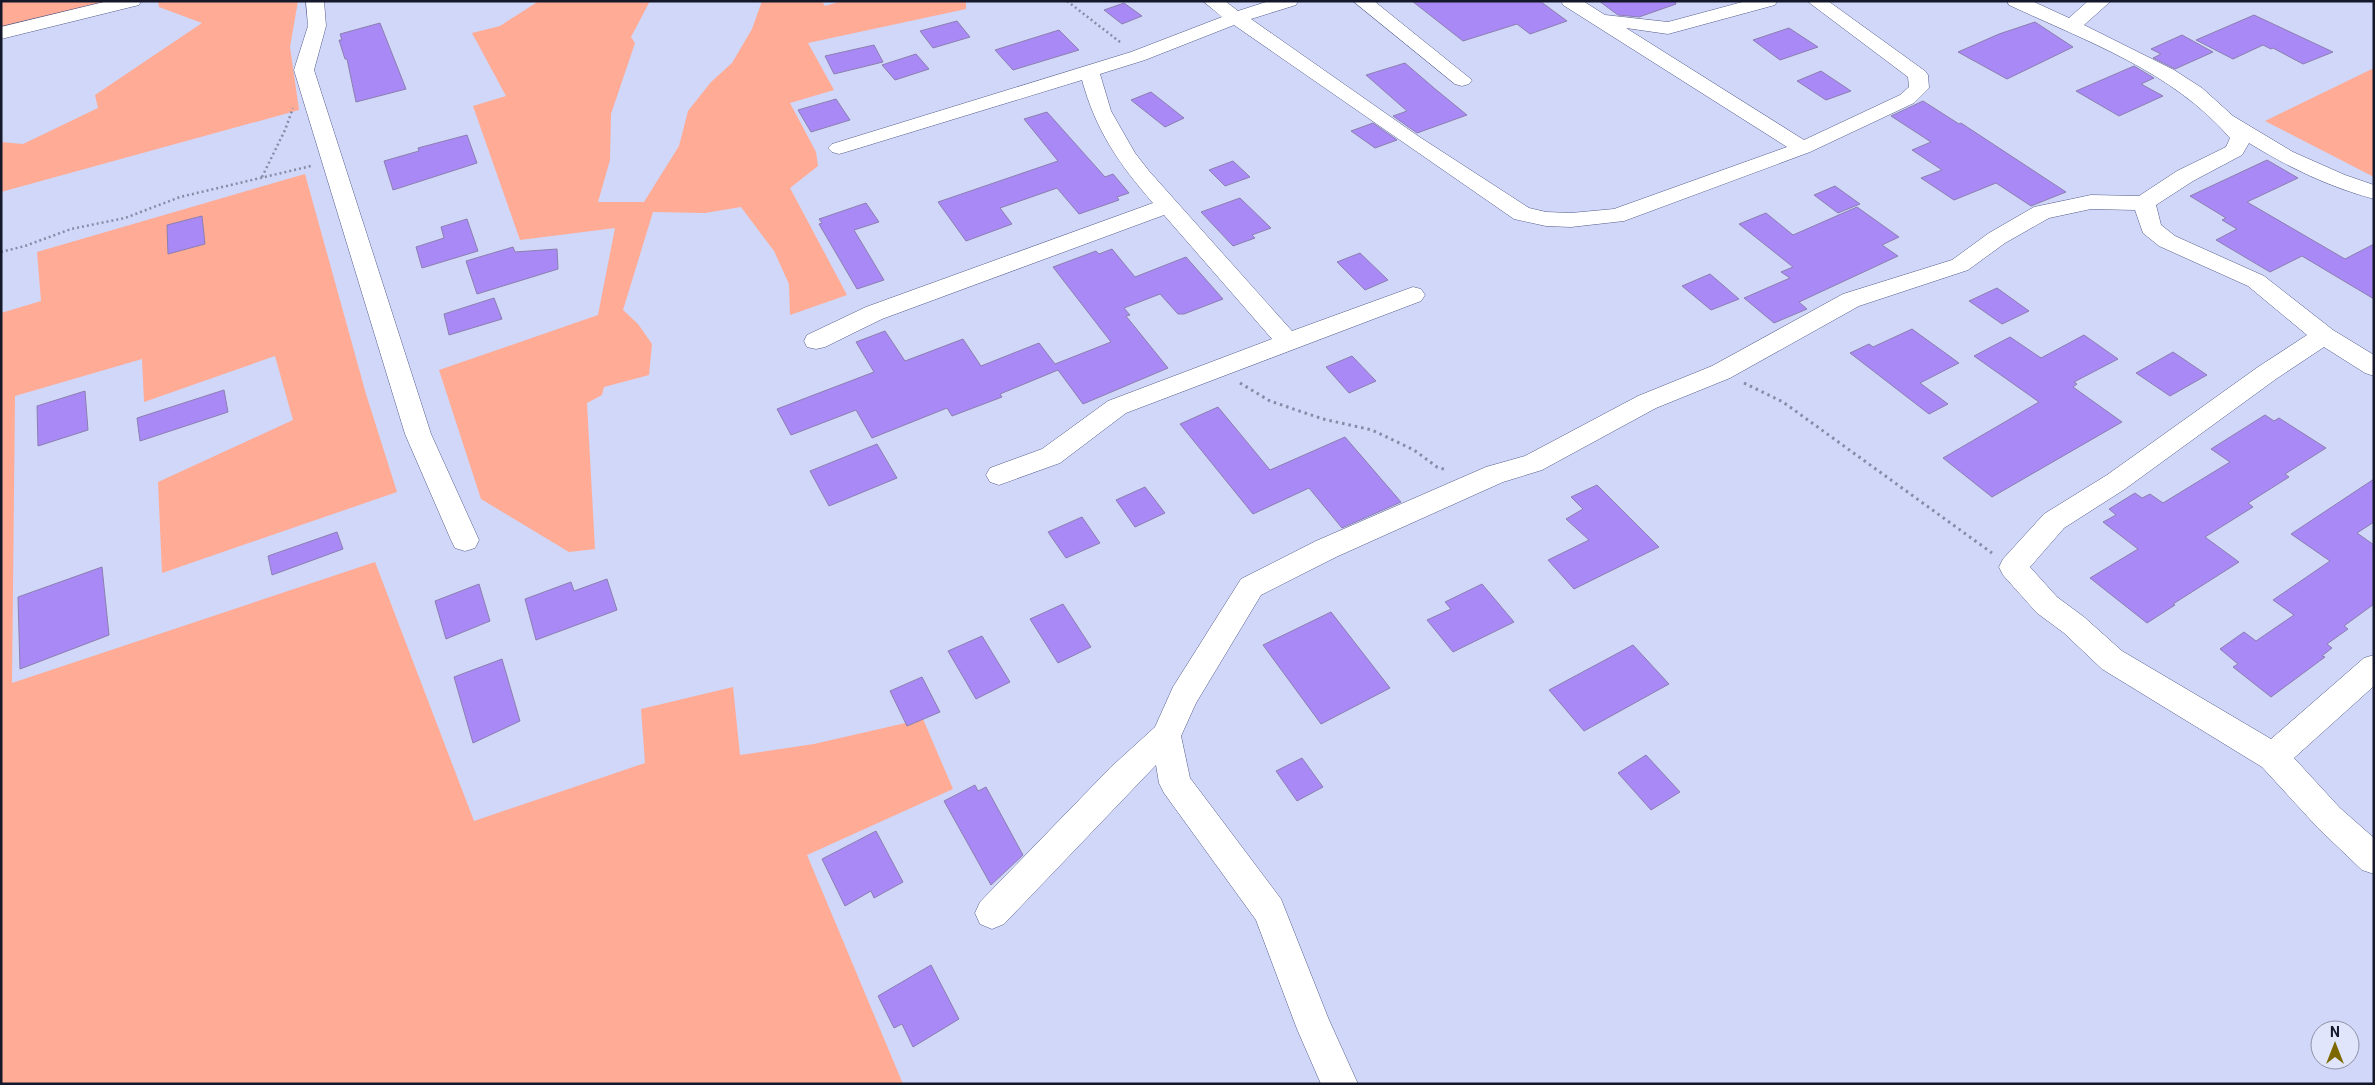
<svg xmlns="http://www.w3.org/2000/svg" width="2375" height="1085" viewBox="0 0 2375 1085" font-family="Roboto,sans-serif">
	<style>
		.green { fill: #ffab95 }
		.building { fill: #a989f5; stroke: #8c7fb1 }
		.lines { fill: none; stroke-linecap: round; stroke-linejoin: round }
		.minor-casing { stroke: #545c8a; stroke-width: 1 }
		.path-far1 { stroke: #868ba7; stroke-width: 2.5; stroke-dasharray: 2 3; stroke-linecap: butt }
		.path { stroke: #868ba7; stroke-width: 3; stroke-dasharray: 2.5 4; stroke-linecap: butt }
		.minor { fill: #fff; fill-rule: evenodd }
	</style>
	<rect width="100%" height="100%" fill="#d0d7f8"/>
	<path class="green" d="M1,1H140L1,35Z
		M158,1H298L290,47L299,110L1,192V142L23,144L98,108L95,95L202,23L159,7Z
		M539,1H650L631,37L635,43L611,114L610,160L598,202H644L679,146L688,111L711,82L732,63L752,29L762,1H822L825,6L842,1H966V9L808,43L834,90L790,103L816,152L818,166L790,188L847,295L790,315L789,284L774,251L741,207L705,213L653,212L623,310L638,324L652,344L649,375L604,387L602,395L587,403L595,549L569,552L481,499L439,370L598,315L615,228L520,240L473,106L506,96L472,33L500,26Z
		M2374,68V177L2265,121Z
		M305,174L366,394L397,492L162,573L158,482L293,420L275,356L144,402L142,359L15,396L12,683L375,562L474,821L645,763L641,709L733,687L740,755L814,744L923,719L953,789L807,855L903,1084H1V313L41,301L37,252Z"/>
	<path class="building" d="M1412,1H1540L1567,21L1530,34L1517,24L1463,41Z
		M1599,1H1675L1676,4L1639,17L1618,15Z
		M1124,3L1142,16L1122,24L1104,10Z
		M2254,15L2333,52L2303,64L2273,48L2271,49L2263,45L2233,59L2196,40Z
		M957,21L970,37L933,48L920,31Z
		M2035,22L2073,47L2007,79L1958,52L1999,34Z
		M380,23L406,89L356,102L347,59H345L339,40H342L340,34Z
		M1789,28L1818,47L1780,60L1753,40Z
		M1059,30L1079,50L1013,70L995,50Z
		M2182,35L2213,52L2175,69L2153,58L2161,54L2151,49Z
		M874,45L883,62L834,74L825,56Z
		M916,54L929,69L895,80L882,65Z
		M1405,63L1434,88L1467,115L1417,133L1393,116L1407,111L1366,75Z
		M2134,66L2154,78L2141,84L2163,96L2119,116L2076,91Z
		M1821,71L1851,91L1826,100L1797,81Z
		M1151,92L1184,118L1165,127L1131,100Z
		M836,99L850,120L811,132L798,110Z
		M1923,101L1959,124L1961,123L2066,192L2031,206L1996,183L1954,200L1921,178L1942,170L1912,150L1931,142L1891,116Z
		M1047,112L1105,177L1113,174L1129,193L1117,197L1119,200L1079,214L1057,188L1000,208L1012,224L966,241L938,202L1058,161L1024,119Z
		M1373,123L1397,140L1375,148L1351,131Z
		M467,135L477,163L393,190L384,161L419,151L418,148Z
		M2267,160L2298,178L2247,202L2345,259L2374,244V299L2302,256L2270,272L2216,240L2237,229L2222,220L2226,218L2190,196Z
		M1233,161L1250,177L1225,186L1209,170Z
		M1835,186L1860,204L1838,213L1814,195Z
		M1240,198L1271,228L1252,235L1255,238L1233,246L1201,212Z
		M866,203L879,222L854,230L884,280L857,289L819,224L822,223L819,219Z
		M1857,207L1899,237L1882,245L1898,256L1799,302L1807,309L1774,323L1744,298L1790,278L1781,272L1793,267L1739,224L1766,213L1793,235Z
		M202,216L205,244L168,254L167,225Z
		M467,219L478,251L422,268L416,247L444,238L441,227Z
		M513,247L515,252L557,249L558,269L477,294L466,261Z
		M1112,249L1135,277L1186,257L1223,299L1184,314H1178L1160,294L1124,308L1130,315L1126,316L1168,368L1083,404L1058,370L1000,394L1002,397L952,416L947,408L872,438L856,410L791,435L777,409L874,372L856,342L885,331L905,361L963,339L981,366L1039,343L1055,364L1111,342L1053,267L1096,251L1099,254Z
		M1360,253L1388,280L1365,290L1337,262Z
		M1710,274L1739,299L1711,310L1682,286Z
		M1997,288L2029,311L2002,324L1969,301Z
		M494,298L502,319L449,335L444,314Z
		M1912,329L1959,363L1920,383L1948,404L1929,414L1850,353L1869,344L1873,347Z
		M2084,335L2118,359L2074,382L2077,384L2073,387L2122,422L1992,497L1943,458L2039,402L1974,356L2010,337L2041,358Z
		M2173,352L2207,375L2170,396L2136,373Z
		M1352,356L1376,381L1349,393L1326,367Z
		M224,390L228,412L140,441L137,418Z
		M85,391L88,430L38,446L37,406Z
		M1218,407L1270,470L1345,437L1401,502L1342,528L1309,488L1253,514L1180,424Z
		M2265,415L2274,421L2279,418L2326,448L2285,474L2289,477L2248,503L2253,507L2205,537L2239,562L2173,604L2175,605L2147,623L2090,578L2138,549L2103,522L2116,515L2109,509L2135,493L2142,498L2150,494L2163,503L2230,462L2211,449Z
		M877,444L897,478L829,506L810,471Z
		M2374,479V522L2357,533L2374,545V604L2344,626L2348,629L2327,644L2332,648L2322,656L2325,657L2271,697L2233,667L2238,664L2220,649L2244,632L2256,641L2294,615L2273,600L2330,561L2291,534Z
		M1597,485L1659,547L1574,589L1548,560L1589,540L1566,519L1583,509L1571,497Z
		M1145,487L1165,513L1135,527L1116,500Z
		M1082,517L1100,543L1066,558L1048,532Z
		M337,532L343,549L272,575L268,556Z
		M102,567L109,635L20,669L18,597Z
		M607,579L617,610L536,640L525,599L571,582L574,591Z
		M479,584L490,621L446,639L435,601Z
		M1482,584L1514,622L1453,652L1427,620L1451,609L1445,602Z
		M1063,604L1091,647L1058,663L1030,619Z
		M1331,612L1390,688L1321,724L1263,645Z
		M982,636L1010,682L976,699L948,651Z
		M1633,645L1669,684L1584,731L1549,690Z
		M502,659L520,721L473,743L454,677Z
		M922,677L940,712L907,726L890,691Z
		M1646,755L1680,792L1651,810L1618,773Z
		M1302,758L1323,787L1297,801L1276,771Z
		M975,785L978,791L986,787L1023,855L991,885L944,801Z
		M876,831L903,882L874,898L871,891L845,906L822,859Z
		M931,965L959,1019L913,1047L902,1024L894,1028L878,996Z"/>
	<g class="lines">
		<defs>
			<path id="minor" d="M108,1H141L139,5L1,39V27Z
				M306,1H324L326,26L314,70L431,434L479,540L475,548L465,551L455,548L451,540L405,434L294,70L308,26Z
				M1203,1H1225L1238,11L1269,1H1298L1296,5L1251,19L1418,136L1529,208L1546,212L1571,213L1614,209L1787,147L1563,5L1561,1H1583L1605,15L1668,22L1746,1H1777L1775,5L1668,34L1626,28L1804,140L1900,95L1909,87L1908,77L1807,1H1828L1925,71L1928,75L1929,88L1914,103L1810,152L1624,221L1571,227L1546,226L1514,219L1234,25L1145,60L1100,74L1111,111L1135,153L1149,171L1292,331L1413,287L1421,289L1425,295L1421,301L1126,413L1060,463L999,485L990,482L986,475L990,468L1042,449L1108,401L1272,339L1164,215L882,319L825,347L816,349L807,347L804,341L807,335L866,307L1153,203C1119,164 1096,131 1082,80L846,152L839,154L832,152L828,148L832,144L1131,52L1222,17Z
				M1353,1H1374L1472,80L1469,84L1462,86L1455,84Z
				M2007,1H2032L2069,18L2088,1H2111L2084,25L2174,70L2202,88L2233,116L2293,152L2345,175L2374,185V199C2329,187 2288,167 2249,143L2242,155L2193,181L2156,205L2161,225L2175,236L2264,276L2333,330L2374,355V376L2365,373L2324,347L2276,379L2125,489L2064,528L2030,567L2057,597L2084,617L2122,651L2271,739L2364,658L2374,655V686L2294,758L2340,808L2374,838V874L2362,870L2318,828L2262,767L2102,669L2064,633L2037,613L2003,575L1999,567L2003,559L2044,514L2107,475L2258,367L2307,335L2248,286L2159,246L2143,233L2135,210L2091,209L2049,218L2005,243L1968,270L1859,306L1730,378L1656,408L1542,470L1503,482L1336,557L1261,595L1196,703L1181,736L1190,778L1281,899L1329,1020L1358,1084H1321L1297,1029L1256,920L1164,793L1159,783L1156,765L1004,924L992,929L980,924L975,913L980,902L1111,767L1155,727L1173,687L1241,579L1316,541L1486,467L1525,456L1638,396L1712,366L1843,294L1952,260L1989,233L2034,207L2091,195L2139,196L2177,171L2226,147L2230,138C2172,71 2088,42 2009,5Z"/>
		</defs>
		<use href="#minor" class="minor-casing"/>
		<path class="path-far1" d="M1067,1L1120,42
			M262,177L285,130L293,108
			M1,252L25,246L71,229L125,218L180,197L311,166"/>
		<path class="path" d="M1240,383L1270,401L1323,419L1372,430L1414,450L1437,467L1447,470
			M1744,383L1783,402L1992,553"/>
		<use href="#minor" class="minor"/>
	</g>
	<rect width="2375" height="1085" fill="none" stroke="#15182b" stroke-width="5"/>
	<g transform="translate(2335 1045)"><circle r="24" fill="#e0e5fb" stroke="#8f93a8"/>
	<path d="M0-4L9 19L0 12L-9 19Z" fill="#7d6800"/>
	<text y="-8" font-size="14" font-weight="bold" text-anchor="middle" fill="#15182b">N</text>
	</g>
</svg>
